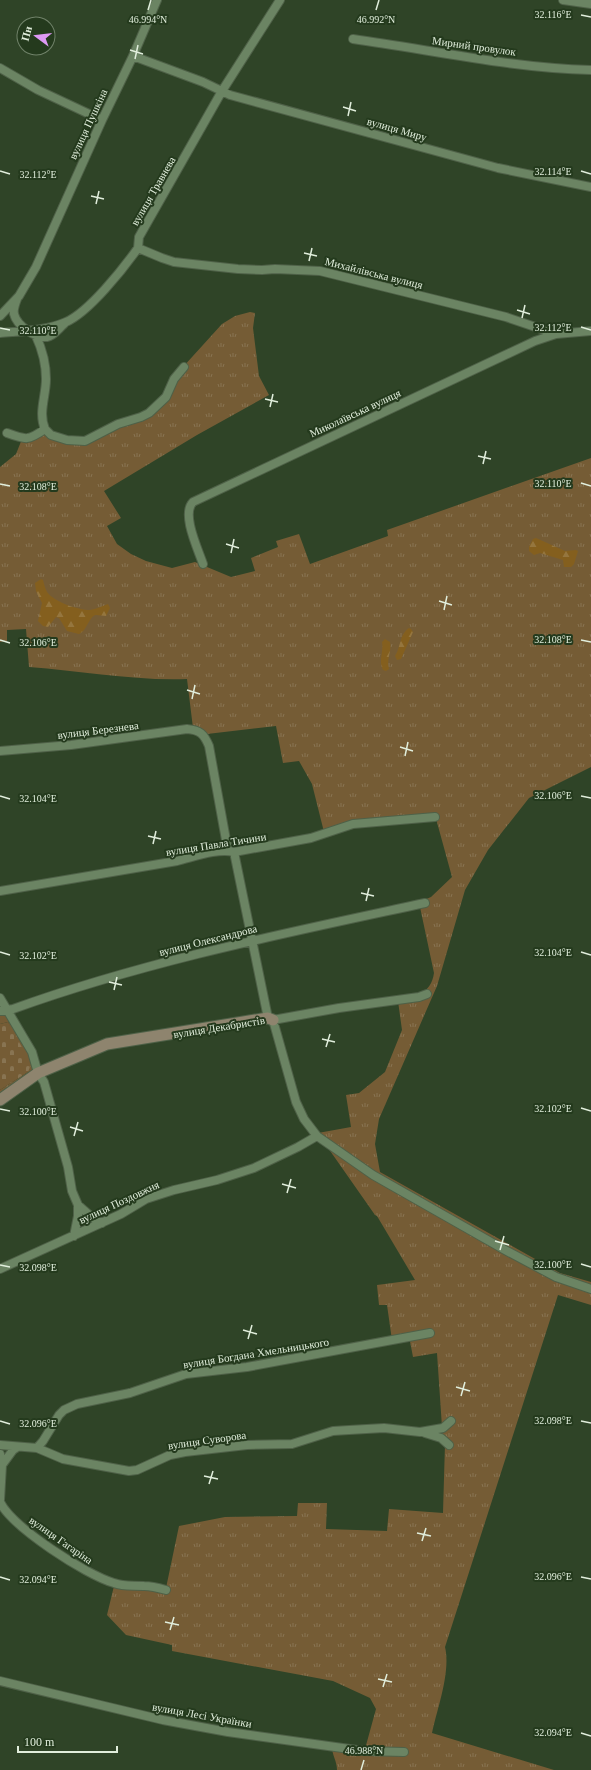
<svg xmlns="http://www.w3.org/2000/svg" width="591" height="1770" viewBox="0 0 591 1770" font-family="'Times New Roman',serif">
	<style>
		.grass { fill: url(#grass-tufts) }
		.forest { fill: url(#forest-firs) }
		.cemetery { fill: url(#cemetery-stones) }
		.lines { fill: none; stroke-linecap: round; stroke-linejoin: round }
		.street-casing { stroke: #4f6148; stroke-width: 10 }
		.secondary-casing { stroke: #4f6148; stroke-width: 13 }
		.street { stroke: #6b8463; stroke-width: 8 }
		.secondary { stroke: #8e846e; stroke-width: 11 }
		.ticks { fill: none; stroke: #e1eedc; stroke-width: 1.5 }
		.labels { text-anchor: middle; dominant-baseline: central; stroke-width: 4; stroke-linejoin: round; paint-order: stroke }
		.street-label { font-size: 11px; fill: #e1eedc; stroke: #243a1d }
		.ticks-label { font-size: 10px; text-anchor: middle; fill: #e1eedc; stroke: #243a1d; stroke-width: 4; stroke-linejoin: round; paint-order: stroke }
	</style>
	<defs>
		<pattern id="grass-tufts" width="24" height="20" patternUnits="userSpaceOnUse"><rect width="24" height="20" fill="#755c35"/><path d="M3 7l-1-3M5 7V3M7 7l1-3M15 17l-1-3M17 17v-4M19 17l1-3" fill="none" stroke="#887452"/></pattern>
		<pattern id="forest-firs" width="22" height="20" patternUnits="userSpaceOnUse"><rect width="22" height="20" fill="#845f1e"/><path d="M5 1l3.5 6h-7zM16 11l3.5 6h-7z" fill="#95763e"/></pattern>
		<pattern id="cemetery-stones" width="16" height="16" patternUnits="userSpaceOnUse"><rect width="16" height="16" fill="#755c35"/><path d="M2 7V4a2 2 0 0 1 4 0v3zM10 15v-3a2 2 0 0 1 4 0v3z" fill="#887452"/></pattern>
	</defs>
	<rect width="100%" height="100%" fill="#2f4427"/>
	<path class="grass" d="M250,312L255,313L253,328L259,376L269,395L197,435L104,491L121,518L107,526L117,544L131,554L146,561L172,568L195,562L231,577L255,571L251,558L278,547L276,541L299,534L310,564L388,536L387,530L591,458V767L529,798L488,850L465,890L437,986L379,1119L375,1144L380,1172L560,1273L591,1282V1288L561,1278L375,1174L318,1133L351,1127L346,1095L359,1093L385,1072L402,1030L398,1001C416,996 431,994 434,973L420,907L424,900L431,897L452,877L435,815L324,832L312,784L299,761L283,763L276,726L207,734L193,728L187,679C135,681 82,671 29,667L26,629L7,630V641L0,642V467L16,454L22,439L49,432L78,440L140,416L158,404L173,378L222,324L235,316Z
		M0,1013L6,1014L16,1026L34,1065L33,1071L0,1097V1090L28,1072L8,1022L0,1024Z
		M326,1145L372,1176L591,1292V1305L558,1295L445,1647C451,1672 437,1709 432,1733L554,1770H337C337,1760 331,1754 332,1744L365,1749L376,1709L370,1698L333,1681L172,1651V1645L126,1635L107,1615L114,1586L166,1588L179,1526L225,1517L297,1516L298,1503H327L326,1529L387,1531L389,1509L443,1513L445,1444L419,1433L442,1427L437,1353L413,1357L409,1336L392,1340L387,1305H379L377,1285L415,1280L377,1216L375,1215Z"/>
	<path class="forest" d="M536,538L565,551L576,550L578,551L574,564L571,567H564L563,560L540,553L534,555L529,551V547L533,539Z
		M41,579L43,580C44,584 45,588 47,592C54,602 78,610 90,610C96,609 102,606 108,604L110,608L106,616C103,616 99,615 96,615C89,616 87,631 79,634L67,631L59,618L56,617L48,627L43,626L38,621L42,603L36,591L35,583Z
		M409,628L411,629L413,632L401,659L397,660L395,656C401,647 399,635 409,628Z
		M385,639L390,642C392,652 386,659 389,669L386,671L383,670C378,660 384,652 382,642Z"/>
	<path class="cemetery" d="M8,1022L31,1064L28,1072L0,1090V1024Z"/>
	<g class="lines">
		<defs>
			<path id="street" d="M563,0L591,4
				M353,39C432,50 511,68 591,70
				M133,56L203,82L230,95L498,168L591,187
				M0,68L38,90L102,120
				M138,248L162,258L174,262L238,269L262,270L275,269L320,271L506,317L556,334
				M17,299C15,304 13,309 14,314C17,326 35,338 47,337C54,336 59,328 64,324
				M0,316L19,296L36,267L102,120L133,56L157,0
				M0,333C22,331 46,331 66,322C89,312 123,269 138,248L139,237L222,91L280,0
				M36,336C42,349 46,364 46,379C46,396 38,413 45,429
				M7,433C26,440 28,441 45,429L51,435L67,440L85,441L118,424L141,417L149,413L166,397L174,379L184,367
				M203,564C198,549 181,514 193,502L535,341L556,334L591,331
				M0,751L71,745L187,729C200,730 204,734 209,746L228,851
				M234,852L268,1018
				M0,891L177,861C194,857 217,848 234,852L311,838L353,824L435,817
				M427,994L419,997L339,1008L273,1020L296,1102L304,1119L317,1136L373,1175L505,1250L556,1277L591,1289
				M0,998L32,1052L38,1073L44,1082L68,1167L72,1191L78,1205V1216L74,1236
				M0,1011L13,1009C146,961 286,933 425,903
				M78,1205L95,1220L102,1223
				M0,1269L121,1214L146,1199L174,1190L217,1180L254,1168L298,1147L317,1136
				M425,1433L441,1438L449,1445
				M0,1445L37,1448L63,1459L129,1471L137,1470L170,1455L185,1452L247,1445L292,1444L333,1431L349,1430L384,1428L420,1432L443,1428L451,1421
				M37,1448L43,1441L59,1415L64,1410L77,1404L130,1393L186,1374L247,1367L430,1333
				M0,1454L2,1465L0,1500
				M2,1465L13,1450L16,1448
				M0,1502C12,1527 86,1575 114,1583C124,1587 134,1585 144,1586C151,1586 159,1588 166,1590
				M0,1681L163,1720L228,1732L364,1751L404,1752"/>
			<path id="secondary" d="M0,1100L38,1073L107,1044L268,1018L273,1020"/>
		</defs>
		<use href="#street" class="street-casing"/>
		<use href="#secondary" class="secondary-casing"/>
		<use href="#street" class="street"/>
		<use href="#secondary" class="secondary"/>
	</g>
	<path class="ticks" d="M148,10L151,0M376,10L379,0M581,15L591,17M130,50L143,54M135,59L138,45M343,107L356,111M348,116L351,102M0,171L10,174M581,171L591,174M91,196L104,199M96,204L99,191M304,253L317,256M309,261L312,248M517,310L530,314M522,318L525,305M581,327L591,330M0,328L10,330M265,399L278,402M270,407L273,394M478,456L491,459M483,464L486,451M581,483L591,486M0,484L10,486M226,544L239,548M231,553L234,539M439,601L452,605M444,610L447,596M0,640L10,643M581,640L591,642M187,690L200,694M192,699L195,685M400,747L413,751M405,756L408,742M0,796L10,799M581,796L591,798M148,836L161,839M153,844L156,831M361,893L374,896M366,901L369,888M0,952L10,955M581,952L591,955M109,982L122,985M114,990L117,977M322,1039L335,1042M326,1047L330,1034M581,1108L591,1111M0,1109L10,1111M70,1127L83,1131M74,1136L78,1122M282,1184L296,1188M287,1193L291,1179M495,1241L509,1245M500,1250L504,1236M581,1264L591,1267M0,1265L10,1267M243,1330L257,1334M248,1339L252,1325M456,1387L470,1391M461,1396L465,1382M0,1421L10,1424M581,1421L591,1423M204,1476L218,1479M209,1484L213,1471M417,1533L431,1536M422,1541L426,1528M0,1577L10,1580M581,1577L591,1579M165,1622L179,1625M170,1630L174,1617M378,1679L392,1682M383,1687L387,1674M581,1733L591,1736M361,1770L364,1760"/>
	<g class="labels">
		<g class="street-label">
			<text transform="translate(474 46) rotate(8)">Мирний провулок</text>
			<text transform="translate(88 124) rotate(-65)">вулиця Пушкіна</text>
			<text transform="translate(397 129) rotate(16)">вулиця Миру</text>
			<text transform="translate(153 191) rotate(-60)">вулиця Травнева</text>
			<text transform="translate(374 273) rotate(14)">Михайлівська вулиця</text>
			<text transform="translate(355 413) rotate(-25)">Миколаївська вулиця</text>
			<text transform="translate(98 730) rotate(-7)">вулиця Березнева</text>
			<text transform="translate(216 844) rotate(-9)">вулиця Павла Тичини</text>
			<text transform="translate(208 940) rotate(-14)">вулиця Олександрова</text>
			<text transform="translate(219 1027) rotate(-9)">вулиця Декабристів</text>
			<text transform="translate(119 1202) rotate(-25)">вулиця Поздовжня</text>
			<text transform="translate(256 1353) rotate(-9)">вулиця Богдана Хмельницького</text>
			<text transform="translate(207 1440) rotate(-8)">вулиця Суворова</text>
			<text transform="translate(61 1540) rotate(35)">вулиця Гагаріна</text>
			<text transform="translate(202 1715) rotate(10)">вулиця Лесі Українки</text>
		</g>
	</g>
	<g class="ticks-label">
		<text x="553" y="18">32.116°E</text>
		<text x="148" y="23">46.994°N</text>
		<text x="376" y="23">46.992°N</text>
		<text x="553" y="175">32.114°E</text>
		<text x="38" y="178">32.112°E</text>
		<text x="553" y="331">32.112°E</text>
		<text x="38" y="334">32.110°E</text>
		<text x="553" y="487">32.110°E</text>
		<text x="38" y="490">32.108°E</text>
		<text x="553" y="643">32.108°E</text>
		<text x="38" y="646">32.106°E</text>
		<text x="553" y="799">32.106°E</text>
		<text x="38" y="802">32.104°E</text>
		<text x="553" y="956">32.104°E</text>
		<text x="38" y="959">32.102°E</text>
		<text x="553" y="1112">32.102°E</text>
		<text x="38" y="1115">32.100°E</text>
		<text x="553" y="1268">32.100°E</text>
		<text x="38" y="1271">32.098°E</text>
		<text x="553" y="1424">32.098°E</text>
		<text x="38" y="1427">32.096°E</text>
		<text x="553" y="1580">32.096°E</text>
		<text x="38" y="1583">32.094°E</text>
		<text x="553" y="1736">32.094°E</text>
		<text x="364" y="1754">46.988°N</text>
	</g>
	<g transform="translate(36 36) rotate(285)"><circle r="19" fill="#243a1d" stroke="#708269"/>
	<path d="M0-3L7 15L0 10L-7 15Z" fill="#dd99f3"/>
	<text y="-6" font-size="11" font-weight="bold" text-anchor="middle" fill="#e1eedc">Пн</text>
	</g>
	<path d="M18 1746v6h99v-6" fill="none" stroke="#e1eedc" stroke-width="2"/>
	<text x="24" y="1746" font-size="12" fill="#e1eedc" stroke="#243a1d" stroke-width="3" paint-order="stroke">100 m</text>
</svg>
